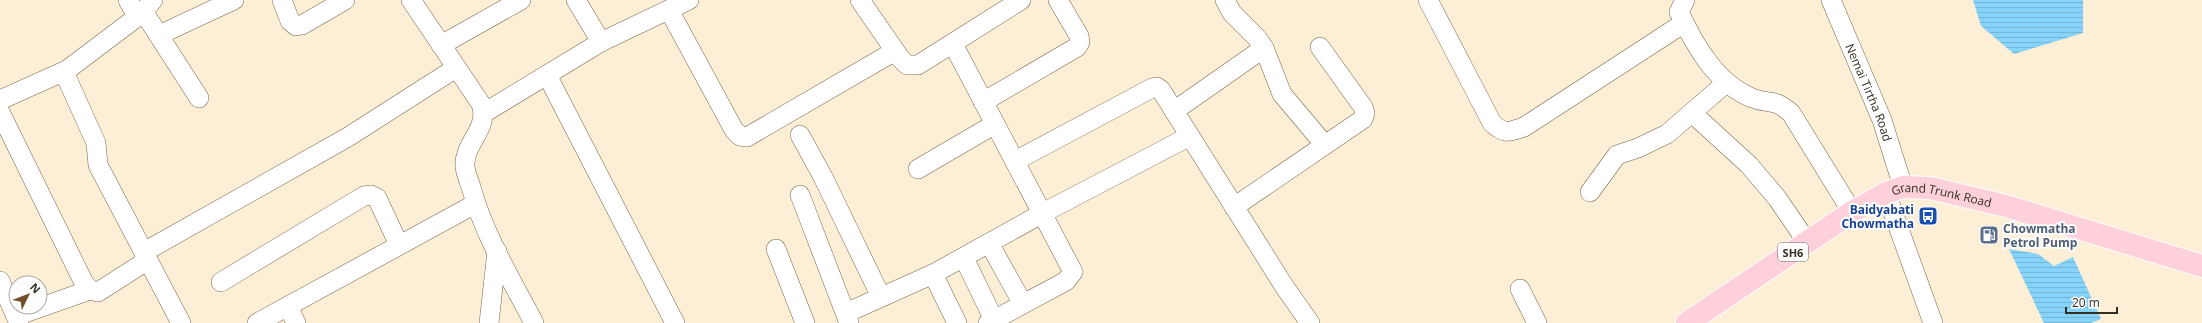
<svg xmlns="http://www.w3.org/2000/svg" width="2202" height="323" viewBox="0 0 2202 323" font-family="'Open Sans',sans-serif">
	<style>
		.water { fill: url(#water-rules) }
		.lines { fill: none; stroke-linecap: round; stroke-linejoin: round }
		.minor-casing { stroke: #76654b; stroke-width: 20 }
		.major-casing { stroke: #fff; stroke-width: 24 }
		.minor { stroke: #fff; stroke-width: 19 }
		.major { stroke: #fdd0da; stroke-width: 22 }
		.labels { text-anchor: middle; dominant-baseline: central; stroke-width: 4; stroke-linejoin: round; paint-order: stroke }
		.shield { fill: #fdfdfd; stroke: #706b63; stroke-width: 1 }
		.shield-label { font-size: 11px; font-weight: bold; fill: #342d21 }
		.street-label { font-size: 12px; fill: #342d21; stroke: #fdfdfd }
		.transit-label { font-size: 12px; font-weight: bold; fill: #164399; stroke: #fdfdfd; text-anchor: end }
		.service-label { font-size: 12px; font-weight: bold; fill: #4e5e75; stroke: #fdfdfd; text-anchor: start }
	</style>
	<defs>
		<pattern id="water-rules" width="6" height="5" patternUnits="userSpaceOnUse"><rect width="6" height="5" fill="#87d4fa"/><path d="M0 2.5h6" fill="none" stroke="#75b6d6"/></pattern>
	</defs>
	<rect width="100%" height="100%" fill="#fdeed6"/>
	<path class="water" d="M1973,0H2083V33L2014,54L1981,26Z
		M2009,249L2038,254L2054,266L2073,257L2101,319L2091,323H2044Z"/>
	<g class="lines">
		<defs>
			<g id="minor">
				<path d="M128,0L137,16"/>
				<path d="M282,0L290,21L296,26L302,25L345,0"/>
				<path d="M411,0L481,104C490,129 463,143 465,167C466,174 469,181 471,187C484,235 511,279 534,323"/>
				<path d="M576,0L601,42"/>
				<path d="M860,0L900,58L907,65H918L1021,0"/>
				<path d="M1225,0L1232,13L1257,38L1264,48L1282,94L1324,144"/>
				<path d="M1428,0L1492,123C1505,135 1509,132 1524,127L1684,23"/>
				<path d="M1685,0L1679,12C1695,46 1716,83 1752,98C1770,105 1772,97 1791,113L1852,212"/>
				<path id="s1" d="M1831,0L1882,120L1903,187"/>
				<path d="M669,10L734,130L740,136L747,137L895,51"/>
				<path d="M143,11L199,98"/>
				<path d="M159,35L234,0"/>
				<path d="M953,44L1073,272L1066,281L988,323"/>
				<path d="M441,45L521,0"/>
				<path d="M64,72L96,143L98,165L181,323"/>
				<path d="M547,75L675,323"/>
				<path d="M0,100L67,70L141,14L153,0"/>
				<path d="M983,102L1077,47L1080,42L1079,36L1058,0"/>
				<path d="M1174,111L1264,48"/>
				<path d="M0,112L84,283L90,290L98,292L148,260"/>
				<path d="M484,113L601,42L689,0"/>
				<path d="M1692,113L1749,165L1777,198L1807,242"/>
				<path d="M800,135L823,177L881,297"/>
				<path d="M1015,161L1152,88L1157,87L1161,90L1284,286L1310,323"/>
				<path d="M918,169L995,124"/>
				<path d="M1590,192L1617,155L1638,148L1667,134L1726,83"/>
				<path d="M1886,193L1933,323"/>
				<path d="M800,195L849,323"/>
				<path d="M1234,207L1363,119L1365,113L1363,107L1320,47"/>
				<path d="M989,243L1023,304"/>
				<path d="M776,249L805,323"/>
				<path d="M144,252L348,137L456,68"/>
				<path d="M964,258L994,320"/>
				<path d="M933,274L957,323"/>
				<path d="M0,281L19,323"/>
				<path d="M221,282L364,196L371,195L377,198L399,245"/>
				<path d="M1520,289L1537,323"/>
				<path d="M288,306L296,323"/>
				<path d="M846,313L933,274L1043,213L1190,136"/>
				<path d="M16,316L90,290"/>
				<path d="M257,323L475,204"/>
				<path d="M489,323L497,251"/>
			</g>
			<g id="major">
				<path id="s2" d="M1687,323L1852,212L1886,193L1903,187L1930,188L2006,206L2202,266"/>
			</g>
		</defs>
		<use href="#minor" class="minor-casing"/>
		<use href="#major" class="major-casing"/>
		<use href="#minor" class="minor"/>
		<use href="#major" class="major"/>
	</g>
	<defs>
		<symbol id="bus-square" viewBox="-11 -11 22 22"><rect x="-9" y="-9" width="18" height="18" rx="4" fill="#1a4fb4" stroke="#fdfdfd"/><path d="M-5-6H5V4H4V6H2V4H-2V6H-4V4H-5ZM-3.5-4V0h7V-4ZM-3.5 1.2v1.5H-2V1.2ZM2 1.2v1.5H3.5V1.2Z" fill="#fff"/></symbol>
		<symbol id="fuel-square" viewBox="-11 -11 22 22"><rect x="-9" y="-9" width="18" height="18" rx="4" fill="#5c6f8a" stroke="#fdfdfd"/><path d="M-5.5-6h7V0h2V4h1.3V-2.5L3-4.5l.8-.8L6-3V5H2.5V1h-1V6h-7ZM-4.2-4.7v3.2H.2V-4.7Z" fill="#fff"/></symbol>
	</defs>
	<g fill-rule="evenodd">
		<use href="#bus-square" x="1917" y="205" width="22" height="22"/>
		<use href="#fuel-square" x="1978" y="224" width="22" height="22"/>
	</g>
	<g class="labels">
		<rect class="shield" x="1778" y="243" width="30" height="18" rx="3"/>
		<g class="shield-label">
			<text x="1793" y="252">SH6</text>
		</g>
		<g class="street-label">
			<text stroke="none"><textPath href="#s1" startOffset="100">Nemai Tirtha Road</textPath></text>
			<text stroke="none"><textPath href="#s2" startOffset="295">Grand Trunk Road</textPath></text>
		</g>
		<g class="transit-label">
			<text x="1914" y="209">Baidyabati<tspan x="1914" dy="14">Chowmatha</tspan></text>
		</g>
		<g class="service-label">
			<text x="2003" y="228">Chowmatha<tspan x="2003" dy="14">Petrol Pump</tspan></text>
		</g>
	</g>
	<g transform="translate(28 295) rotate(47)"><circle r="19" fill="#fdfdfd" stroke="#adaaa5"/>
	<path d="M0-3L7 15L0 10L-7 15Z" fill="#705026"/>
	<text y="-6" font-size="11" font-weight="bold" text-anchor="middle" fill="#342d21">N</text>
	</g>
	<path d="M2066 307v6h51v-6" fill="none" stroke="#342d21" stroke-width="2"/>
	<text x="2072" y="307" font-size="12" fill="#342d21" stroke="#fdfdfd" stroke-width="3" paint-order="stroke">20 m</text>
</svg>
